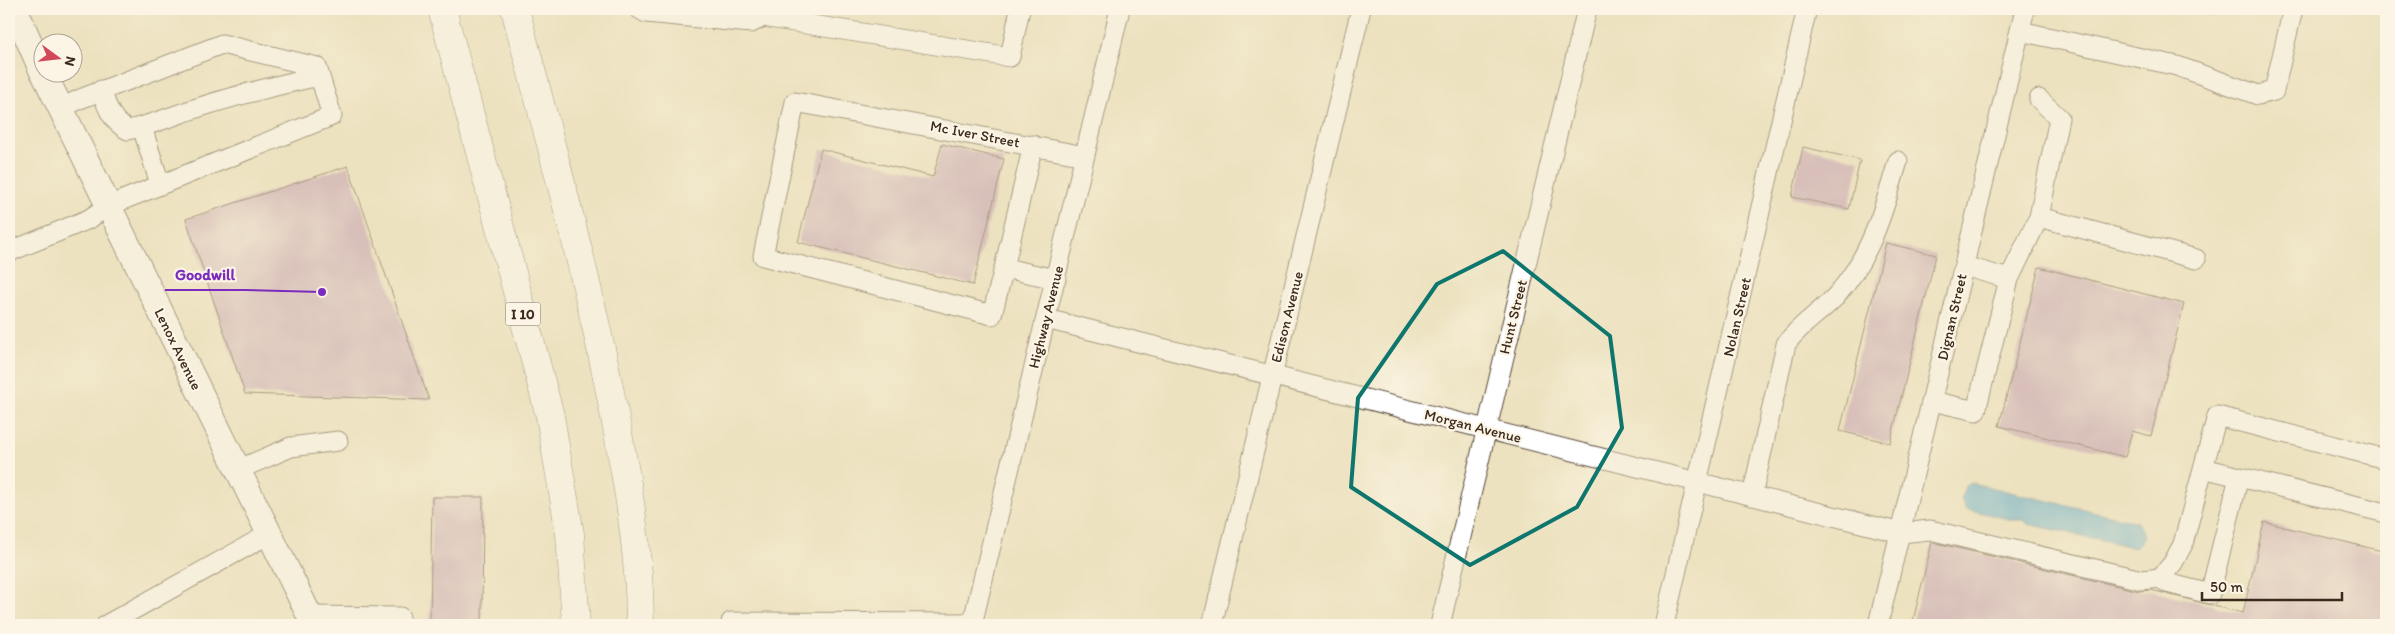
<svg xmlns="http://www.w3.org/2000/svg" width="2395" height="634" viewBox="0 0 2395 634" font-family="Itim,sans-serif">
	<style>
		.water { fill: #55a9d1; stroke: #486a78 }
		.building { fill: #c096b3 }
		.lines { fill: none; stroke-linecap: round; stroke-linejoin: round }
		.minor-casing { stroke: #564636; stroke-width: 21 }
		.major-casing { stroke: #564636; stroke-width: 27 }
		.highway-casing { stroke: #564636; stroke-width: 29 }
		.minor { stroke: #fff; stroke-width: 19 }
		.major { stroke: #fff; stroke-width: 25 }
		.highway { stroke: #fff; stroke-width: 28 }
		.marked { fill: none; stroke: #0f766e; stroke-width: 4; stroke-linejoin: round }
		.labels { text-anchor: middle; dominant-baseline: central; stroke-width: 4.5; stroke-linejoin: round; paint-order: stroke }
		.shield { fill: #fcf5e5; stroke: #75675a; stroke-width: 1 }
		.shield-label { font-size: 14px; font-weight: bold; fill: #3b2a1e }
		.street-label { font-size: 15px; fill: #3b2a1e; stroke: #fcf5e5 }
		.leader { fill: none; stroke: #7b2cbf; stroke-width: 2 }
		.callout-dot { fill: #7b2cbf; stroke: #fcf5e5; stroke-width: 2 }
		.callout-label { font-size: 16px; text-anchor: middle; font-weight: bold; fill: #7b2cbf; stroke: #fcf5e5; stroke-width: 4.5; stroke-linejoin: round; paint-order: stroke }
	</style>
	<rect width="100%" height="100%" fill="#fcf5e5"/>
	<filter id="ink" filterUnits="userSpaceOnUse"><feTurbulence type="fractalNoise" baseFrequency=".02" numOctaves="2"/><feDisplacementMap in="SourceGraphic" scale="10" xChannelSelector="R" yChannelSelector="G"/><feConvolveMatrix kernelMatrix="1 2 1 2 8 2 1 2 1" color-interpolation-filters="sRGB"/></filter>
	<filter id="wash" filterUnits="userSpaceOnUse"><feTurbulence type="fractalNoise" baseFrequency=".0096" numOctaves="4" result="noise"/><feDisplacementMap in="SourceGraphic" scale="20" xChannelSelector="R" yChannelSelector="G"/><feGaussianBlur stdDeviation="1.12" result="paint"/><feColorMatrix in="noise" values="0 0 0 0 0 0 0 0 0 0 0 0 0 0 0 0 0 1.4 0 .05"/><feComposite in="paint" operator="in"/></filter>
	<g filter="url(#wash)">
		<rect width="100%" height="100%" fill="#ece2c0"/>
		<path class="water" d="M2203,9H2235L2218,17L2206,16Z
			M1972,483L2126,519L2137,522L2144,536L2137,546L2132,548L2124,545L2028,524L2023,520H2013L1965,509L1961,499L1965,486Z"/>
		<g id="blocks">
			<path class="building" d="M942,144L1004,159L973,285L798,242L821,149L933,177Z
				M1803,147L1860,160L1849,209L1792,197Z
				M348,166L429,400L245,394L186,219Z
				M1886,243L1936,255L1890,443L1840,431Z
				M2039,267L2184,304L2151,436L2132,431L2125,457L1999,426Z
				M432,497H483L482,625H430Z
				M2264,522L2386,552V625H1912L1932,542L2139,591L2151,590L2243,613Z"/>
		</g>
	</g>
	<g filter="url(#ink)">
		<use href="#blocks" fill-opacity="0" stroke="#564636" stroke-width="1"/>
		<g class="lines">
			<defs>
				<path id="minor" d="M639,9L646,13L751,23L763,17L766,9
					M763,17L1010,57L1020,9
					M2020,31L2177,66L2258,95L2274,91L2293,9
					M101,90C107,107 112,122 128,130C152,125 174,115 197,108C237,95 278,85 319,76
					M142,127L160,184
					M2039,217L2059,118L2039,99
					M9,252L89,219L108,206L332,116L317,67L222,44L80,99L60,109
					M1004,268L1033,145
					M1056,279L1004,268L992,315L763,256L795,102L1085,156
					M2009,279L2039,217L2196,259
					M1046,319L1901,533L1930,530L2142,580L2160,578L2173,563L2183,544L2217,416L2386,459
					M1932,401L1976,411L2009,279L1964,266
					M2203,468L2386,513
					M237,470L291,447L338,441
					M1752,496L1786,344C1800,324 1820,313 1836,296C1870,258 1884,210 1898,161
					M2160,578L2167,583L2210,594L2239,477
					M309,616L400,617
					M731,622L972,623
					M106,625L269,534
					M972,625L1120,9
					M1212,625L1361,9
					M1440,625L1587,9
					M1664,625L1807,9
					M1878,625L2025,9"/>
				<path id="major" d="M15,9L42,71
					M43,72L314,625"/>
				<path id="highway" d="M442,9L550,416L570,534L576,625
					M515,9C549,138 585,266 611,397C626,473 640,548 640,625"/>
			</defs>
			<use href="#minor" class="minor-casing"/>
			<use href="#major" class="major-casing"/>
			<use href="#highway" class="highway-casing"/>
			<use href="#minor" class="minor"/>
			<use href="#major" class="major"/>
			<use href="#highway" class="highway"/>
		</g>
	</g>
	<path d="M0 0H2395V634H0ZM1503,251L1610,336L1622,428L1577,507L1470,565L1351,487L1358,398L1437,284Z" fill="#ece2c0" fill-opacity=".55" fill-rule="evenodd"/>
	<path class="marked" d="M1503,251L1610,336L1622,428L1577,507L1470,565L1351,487L1358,398L1437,284Z"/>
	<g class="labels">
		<rect class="shield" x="505.5" y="302.5" width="35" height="23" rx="4"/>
		<g class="shield-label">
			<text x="523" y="314">I 10</text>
		</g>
		<g class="street-label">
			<text transform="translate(975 134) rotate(11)">Mc Iver Street</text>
			<text transform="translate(1046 317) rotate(-76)">Highway Avenue</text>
			<text transform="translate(1287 317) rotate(-76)">Edison Avenue</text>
			<text transform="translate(1513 317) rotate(-76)">Hunt Street</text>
			<text transform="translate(1737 317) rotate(-77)">Nolan Street</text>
			<text transform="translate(1952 317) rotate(-77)">Dignan Street</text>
			<text transform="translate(178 349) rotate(64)">Lenox Avenue</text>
			<text transform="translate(1473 426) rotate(14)">Morgan Avenue</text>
		</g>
	</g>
	<path class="leader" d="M322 292L245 290H165"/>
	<circle class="callout-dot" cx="322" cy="292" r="5"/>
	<g class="callout-label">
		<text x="205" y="280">Goodwill</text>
	</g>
	<rect width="2395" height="634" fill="none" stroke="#fcf5e5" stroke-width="30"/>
	<g transform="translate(58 58) rotate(105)"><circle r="24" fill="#fcf5e5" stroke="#afa495"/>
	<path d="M0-4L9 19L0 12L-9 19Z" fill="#d1495b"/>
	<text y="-8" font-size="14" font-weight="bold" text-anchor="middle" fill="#3b2a1e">N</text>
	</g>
	<path d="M2202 592v8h140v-8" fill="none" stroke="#3b2a1e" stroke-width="2.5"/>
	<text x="2210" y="592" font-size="15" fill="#3b2a1e" stroke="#fcf5e5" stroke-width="4" paint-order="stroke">50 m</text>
</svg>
